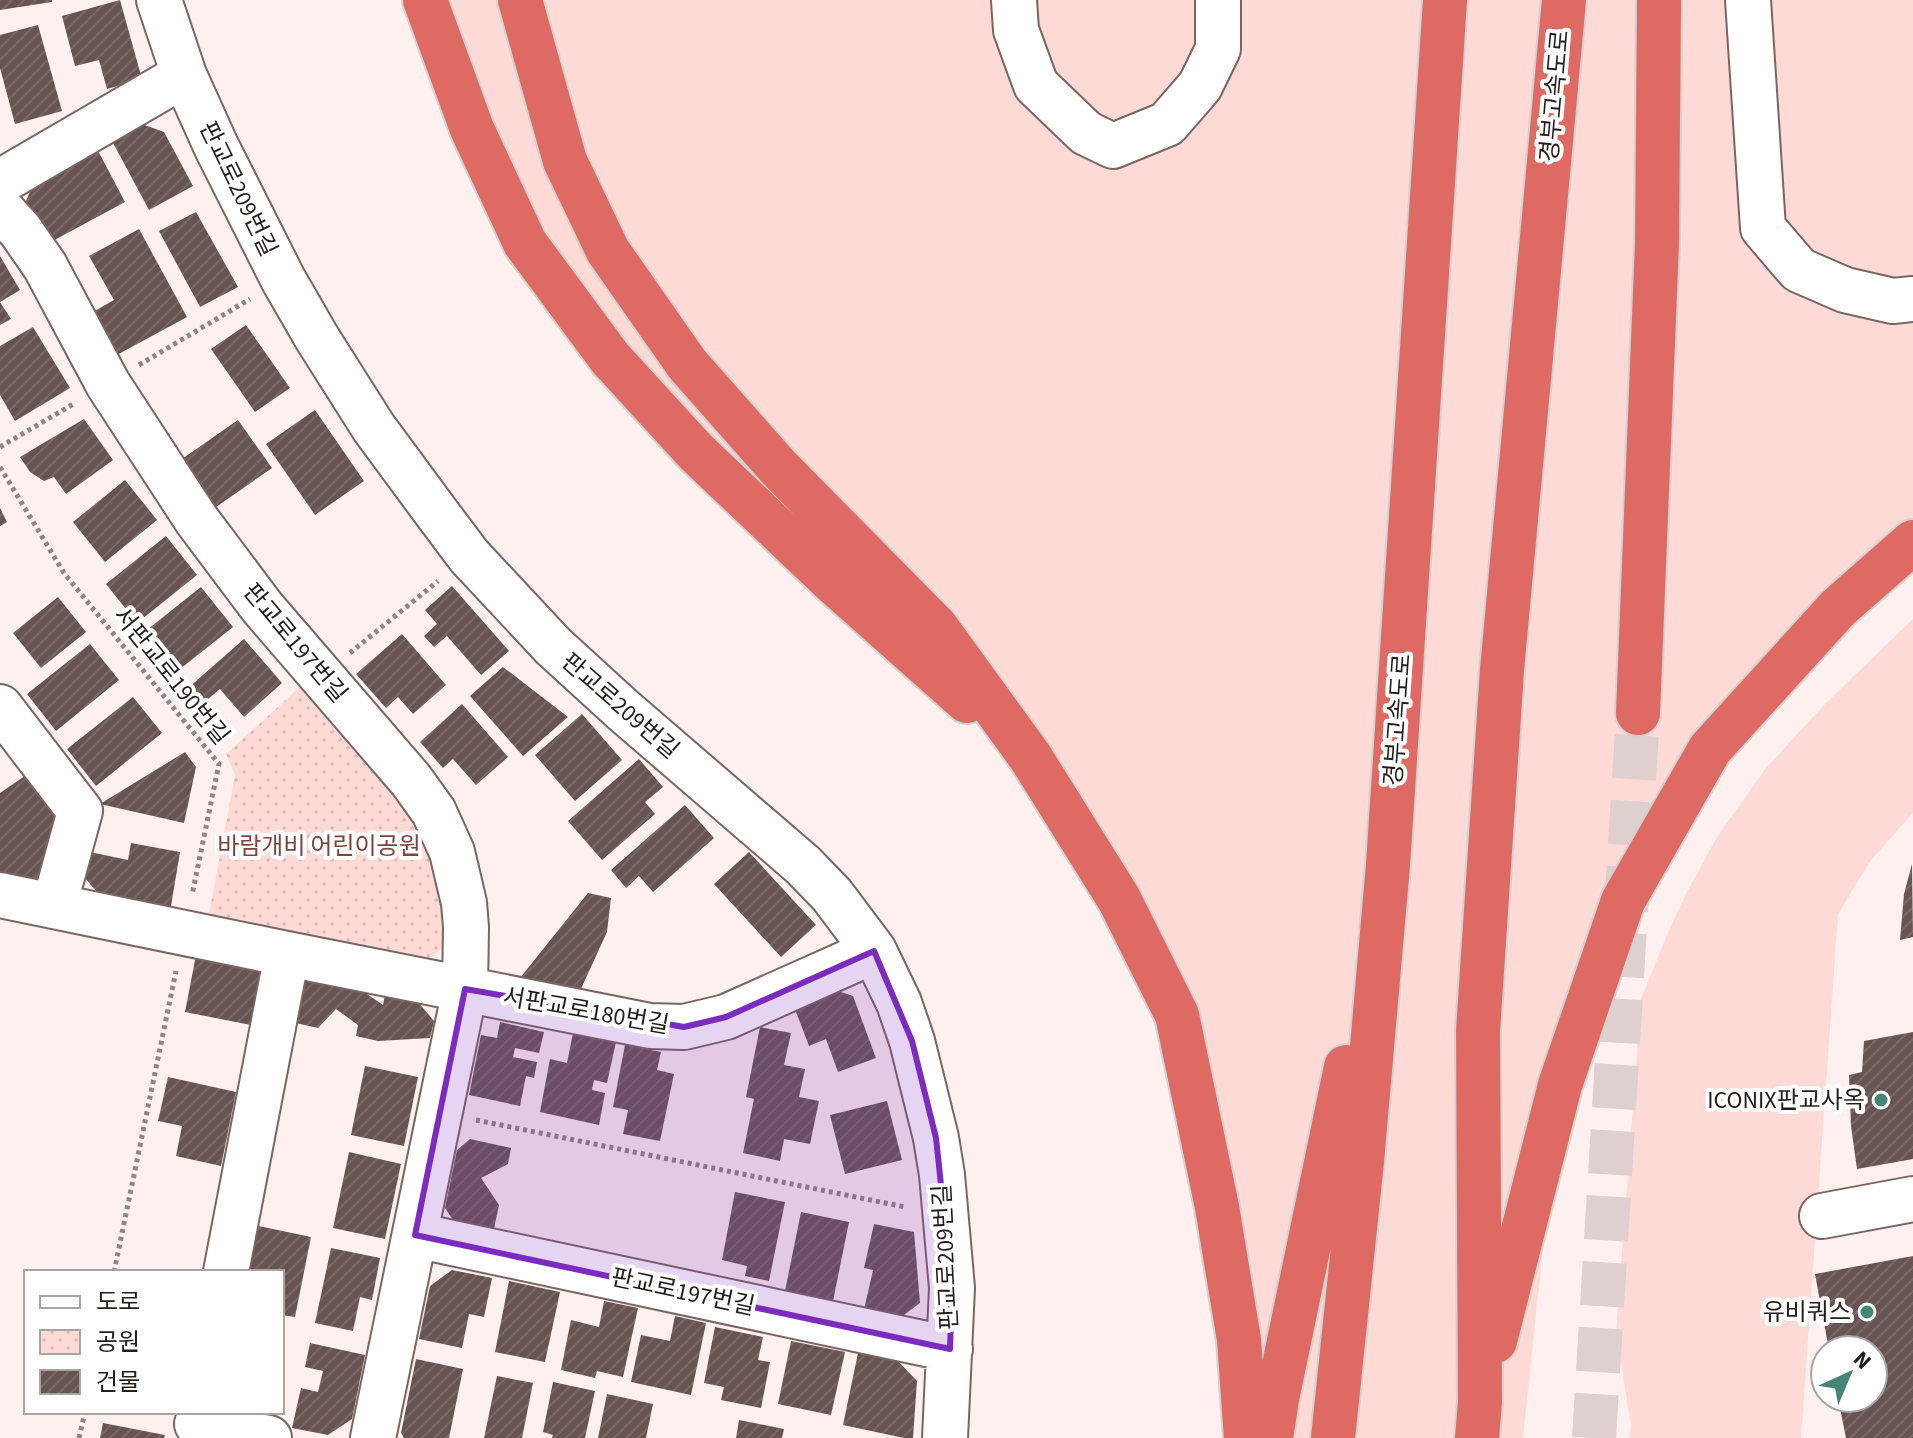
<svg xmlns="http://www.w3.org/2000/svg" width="1913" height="1438" viewBox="0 0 1913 1438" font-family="'Source Sans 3','Noto Sans KR',sans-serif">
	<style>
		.grass { fill: #fddad6 }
		.park { fill: url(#park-dots) }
		.building { fill: url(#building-hatch) }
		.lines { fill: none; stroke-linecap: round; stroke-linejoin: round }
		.highway-tunnel { stroke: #ddd0ce; stroke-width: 44; stroke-dasharray: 44 22; stroke-linecap: butt }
		.minor-casing { stroke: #7a6563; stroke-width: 48 }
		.highway-casing { stroke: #d3d2d1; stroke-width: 48 }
		.path { stroke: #908584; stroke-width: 5; stroke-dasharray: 4 4; stroke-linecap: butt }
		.minor { stroke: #fff; stroke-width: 44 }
		.highway { stroke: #df6a63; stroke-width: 44 }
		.marked { fill: #7b2cbf; fill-opacity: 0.2; stroke: #7b2cbf; stroke-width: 6; stroke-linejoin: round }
		.poi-dot { fill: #448575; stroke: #fff; stroke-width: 3 }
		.labels { text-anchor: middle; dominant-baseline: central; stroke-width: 8; stroke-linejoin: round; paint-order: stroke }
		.street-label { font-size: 24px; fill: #241c1b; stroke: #fff }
		.park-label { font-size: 24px; fill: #7f423d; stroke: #fff }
		.poi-label { font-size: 24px; fill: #241c1b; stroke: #fff; text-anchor: end }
	</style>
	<defs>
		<pattern id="park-dots" width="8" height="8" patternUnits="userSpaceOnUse" patternTransform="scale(2)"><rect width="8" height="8" fill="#fddad6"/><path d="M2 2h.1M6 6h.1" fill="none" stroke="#d9bab7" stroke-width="1.8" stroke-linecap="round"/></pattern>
		<pattern id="building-hatch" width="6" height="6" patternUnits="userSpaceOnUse" patternTransform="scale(2)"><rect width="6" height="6" fill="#675351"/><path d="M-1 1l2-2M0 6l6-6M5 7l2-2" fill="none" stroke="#786866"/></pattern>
	</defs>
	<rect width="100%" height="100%" fill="#fef0ee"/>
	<path class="grass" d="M425,0H1913V542L1710,749L1560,1085L1523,1438H1246L1177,1015L1031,758L832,581L525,243Z
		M1913,619V813L1871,860L1838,914L1801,1438H1629L1631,1425L1616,1332L1641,999L1669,930L1687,892L1716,839L1733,814L1767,767L1825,704Z"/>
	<path class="park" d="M300,687C349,740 420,800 438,872C444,895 446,920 449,944L422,963L208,920L235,775L226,754Z"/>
	<path class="building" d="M0,0H52V2L0,10Z
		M120,0L142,79L107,89L99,60L75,66L62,16Z
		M38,25L62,111L15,124L0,68V35Z
		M139,123L164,132L193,186L149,210L111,139Z
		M95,145L125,202L47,244L25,203L37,176Z
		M196,212L238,287L200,307L159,231Z
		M139,229L187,317L115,356L91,313L114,300L89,256Z
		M0,256L20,290L0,302L11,319L0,325Z
		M246,325L290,388L255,412L211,349Z
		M33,327L70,388L15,421L0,395V346Z
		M315,410L364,481L315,515L266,444Z
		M84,419L113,460L66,494L54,477L44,481L30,472L20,457Z
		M238,420L272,468L216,507L182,459Z
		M125,480L157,520L105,562L73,522Z
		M0,508L7,522L0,526Z
		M166,536L197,575L137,623L106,584Z
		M452,586L509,651L481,675L447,636L434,647L424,636L437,624L425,610Z
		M201,587L233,627L175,673L143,633Z
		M58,597L86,632L41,668L13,633Z
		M402,634L446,685L413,714L398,697L386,708L356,674Z
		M244,639L282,683L244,717L220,689L201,705L187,689Z
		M90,644L119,680L56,731L27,694Z
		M503,667L568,717L523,756L470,696Z
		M133,697L162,733L96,786L67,749Z
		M462,704L508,757L476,785L453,759L443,768L420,742Z
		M582,714L622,760L575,801L535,755Z
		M185,752L196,767L184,823L100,804Z
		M639,759L663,787L645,802L655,814L602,860L568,821Z
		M32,771L60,809L45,885L0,876V793Z
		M685,805L714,838L653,892L639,876L626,888L611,870Z
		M131,843L180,852L170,912L103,899L85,878L90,852L128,860Z
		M749,852L816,925L781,957L714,884Z
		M1912,864L1913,937L1900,940L1904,894Z
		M588,893L611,898L607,932L580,991L516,983Z
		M196,955L262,969L251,1025L185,1012Z
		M305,978L361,990L383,1005L385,995L418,1002L434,1021L430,1038L378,1041L356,1036L358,1025L336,1009L318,1028L296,1023Z
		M832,989L853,996L876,1058L838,1072L826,1039L809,1046L793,1004Z
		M500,1022L544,1032L539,1053L515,1048L513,1057L537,1062L534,1078L526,1076L520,1106L469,1095L481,1035L497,1038Z
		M760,1027L791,1033L784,1065L805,1069L799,1097L819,1101L810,1144L784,1139L780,1161L743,1153L754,1099L746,1097Z
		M1913,1032V1159L1857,1169L1851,1126L1849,1075L1862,1072L1864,1041Z
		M573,1033L616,1042L607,1083L594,1080L592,1090L605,1093L599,1125L540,1112L550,1059L567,1063Z
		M625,1045L661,1052L657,1070L674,1074L660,1141L623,1134L628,1110L613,1107Z
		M365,1066L418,1077L404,1146L351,1135Z
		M168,1077L236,1092L221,1166L176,1156L182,1126L158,1121Z
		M887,1101L902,1160L845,1174L830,1115Z
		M470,1139L511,1148L508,1164L481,1178L499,1205L492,1238L460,1231L445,1208L457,1150Z
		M349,1152L401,1164L385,1239L333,1228Z
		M735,1192L785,1202L769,1281L745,1276L747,1266L722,1260Z
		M801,1212L849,1222L833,1301L785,1291Z
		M874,1224L914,1232L920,1303L896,1321L863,1314L873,1270L864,1268Z
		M254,1225L311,1237L295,1317L282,1315V1272H244Z
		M331,1248L380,1258L372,1300L360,1297L353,1331L315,1323Z
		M1913,1256V1438H1846L1838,1398H1873V1350H1829L1815,1274Z
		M452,1270L492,1278L484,1317L469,1314L462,1348L419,1339L430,1286Z
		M509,1281L560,1292L545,1362L495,1352Z
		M604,1301L638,1308L623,1377L597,1371L595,1378L561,1370L571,1320L599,1327Z
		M675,1316L706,1323L691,1395L631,1382L641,1335L670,1341Z
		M715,1327L763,1337L758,1360L770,1362L761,1408L721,1400L724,1387L704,1383Z
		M791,1341L845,1352L831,1415L778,1404Z
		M310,1343L365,1355L352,1419L328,1435L292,1428L301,1388L318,1392L323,1371L305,1367Z
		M858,1353L898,1361L917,1381L913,1438H904L843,1425Z
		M416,1359L463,1369L449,1438H404L401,1433Z
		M497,1376L533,1383L522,1438H484Z
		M553,1382L595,1391L585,1438H552L553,1435L543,1432Z
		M607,1394L653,1404L646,1438H598Z
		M739,1420L784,1429L782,1438H736Z
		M103,1423L165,1435L164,1438H100Z"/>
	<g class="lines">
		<path class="highway-tunnel" d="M1594,1438L1638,713"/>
		<defs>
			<path id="minor" d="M159,0L184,75L216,146L283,279L317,338L374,428L436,512L469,556L553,646L623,710L803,865L832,895L874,951L899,1003L912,1041L936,1138L942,1175L952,1288L945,1438
				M1014,0L1016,30L1036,85L1086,133L1113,146L1167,124L1200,86L1218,49V0
				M1748,0L1763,228L1799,270L1845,290L1893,301L1913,299
				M0,182L184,75
				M0,208L20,230L45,266L108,384L196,519L262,607L411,780L434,812L452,852L464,903L466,927L465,989L373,1438
				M0,707L80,811L54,906
				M0,895L287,954L650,1026L684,1027L726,1017L874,951
				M1822,1216L1913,1199
				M415,1235L950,1349
				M226,1272L287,954
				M197,1424L269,1438"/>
			<path id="highway" d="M425,0L472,129L525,243L610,358L696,452L832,581L967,701
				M520,0L565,161L608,251L687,364L778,467L936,627L1031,758L1119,899L1177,1015L1217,1207L1239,1340L1246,1438
				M1638,713L1657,243L1659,0
				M1495,1341L1560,1085L1623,901L1710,749L1838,608L1913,542
				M1271,1438L1277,1399L1346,1067
				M1333,1438L1362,1161L1388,865L1445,0
				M1477,1438L1480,1402L1478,1031L1502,670L1564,0"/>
		</defs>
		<use href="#minor" class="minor-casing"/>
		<use href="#highway" class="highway-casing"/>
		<path class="path" d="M139,365L250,299
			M0,447L75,403
			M0,467L64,573L219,764L192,895
			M350,653L438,581
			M476,1120L905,1207
			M114,1272L176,971
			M79,1438L85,1412"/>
		<use href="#minor" class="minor"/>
		<use href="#highway" class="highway"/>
	</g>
	<path class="marked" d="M874,951L912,1041L936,1138L952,1288L950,1349L415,1235L465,989L684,1027L726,1017Z"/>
	<g class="poi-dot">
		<circle cx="1881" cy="1100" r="8"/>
		<circle cx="1867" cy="1312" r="8"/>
	</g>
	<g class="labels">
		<g class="street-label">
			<text transform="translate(1555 96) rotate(-85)">경부고속도로</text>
			<text transform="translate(238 189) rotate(64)">판교로209번길</text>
			<text transform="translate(295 643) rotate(50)">판교로197번길</text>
			<text transform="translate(171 676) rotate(51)">서판교로190번길</text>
			<text transform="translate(620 706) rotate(41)">판교로209번길</text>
			<text transform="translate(1398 720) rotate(-86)">경부고속도로</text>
			<text transform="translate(586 1011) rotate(10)">서판교로180번길</text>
			<text transform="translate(946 1257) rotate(-93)">판교로209번길</text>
			<text transform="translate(683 1292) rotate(12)">판교로197번길</text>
		</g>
		<g class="park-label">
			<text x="319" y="846">바람개비 어린이공원</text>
		</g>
		<g class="poi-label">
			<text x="1865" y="1100">ICONIX판교사옥</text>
			<text x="1851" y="1312">유비쿼스</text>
		</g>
	</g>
	<rect x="24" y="1270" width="260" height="144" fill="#ffffff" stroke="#a7a4a4" stroke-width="2"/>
	<rect x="40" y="1296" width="40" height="12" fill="#ffffff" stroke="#a7a4a4" stroke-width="2"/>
	<text x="96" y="1310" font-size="24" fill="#241c1b">도로</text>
	<rect x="40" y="1330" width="40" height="24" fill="url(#park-dots)" stroke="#a7a4a4" stroke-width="2"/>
	<text x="96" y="1350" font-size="24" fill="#241c1b">공원</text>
	<rect x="40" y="1370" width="40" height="24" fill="url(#building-hatch)" stroke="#a7a4a4" stroke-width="2"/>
	<text x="96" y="1390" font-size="24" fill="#241c1b">건물</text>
	<g transform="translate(1849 1374) rotate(44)"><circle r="38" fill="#ffffff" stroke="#a7a4a4" stroke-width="2"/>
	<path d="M0-6L14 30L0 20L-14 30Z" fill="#448575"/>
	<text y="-12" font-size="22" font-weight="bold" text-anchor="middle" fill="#241c1b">N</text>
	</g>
</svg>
